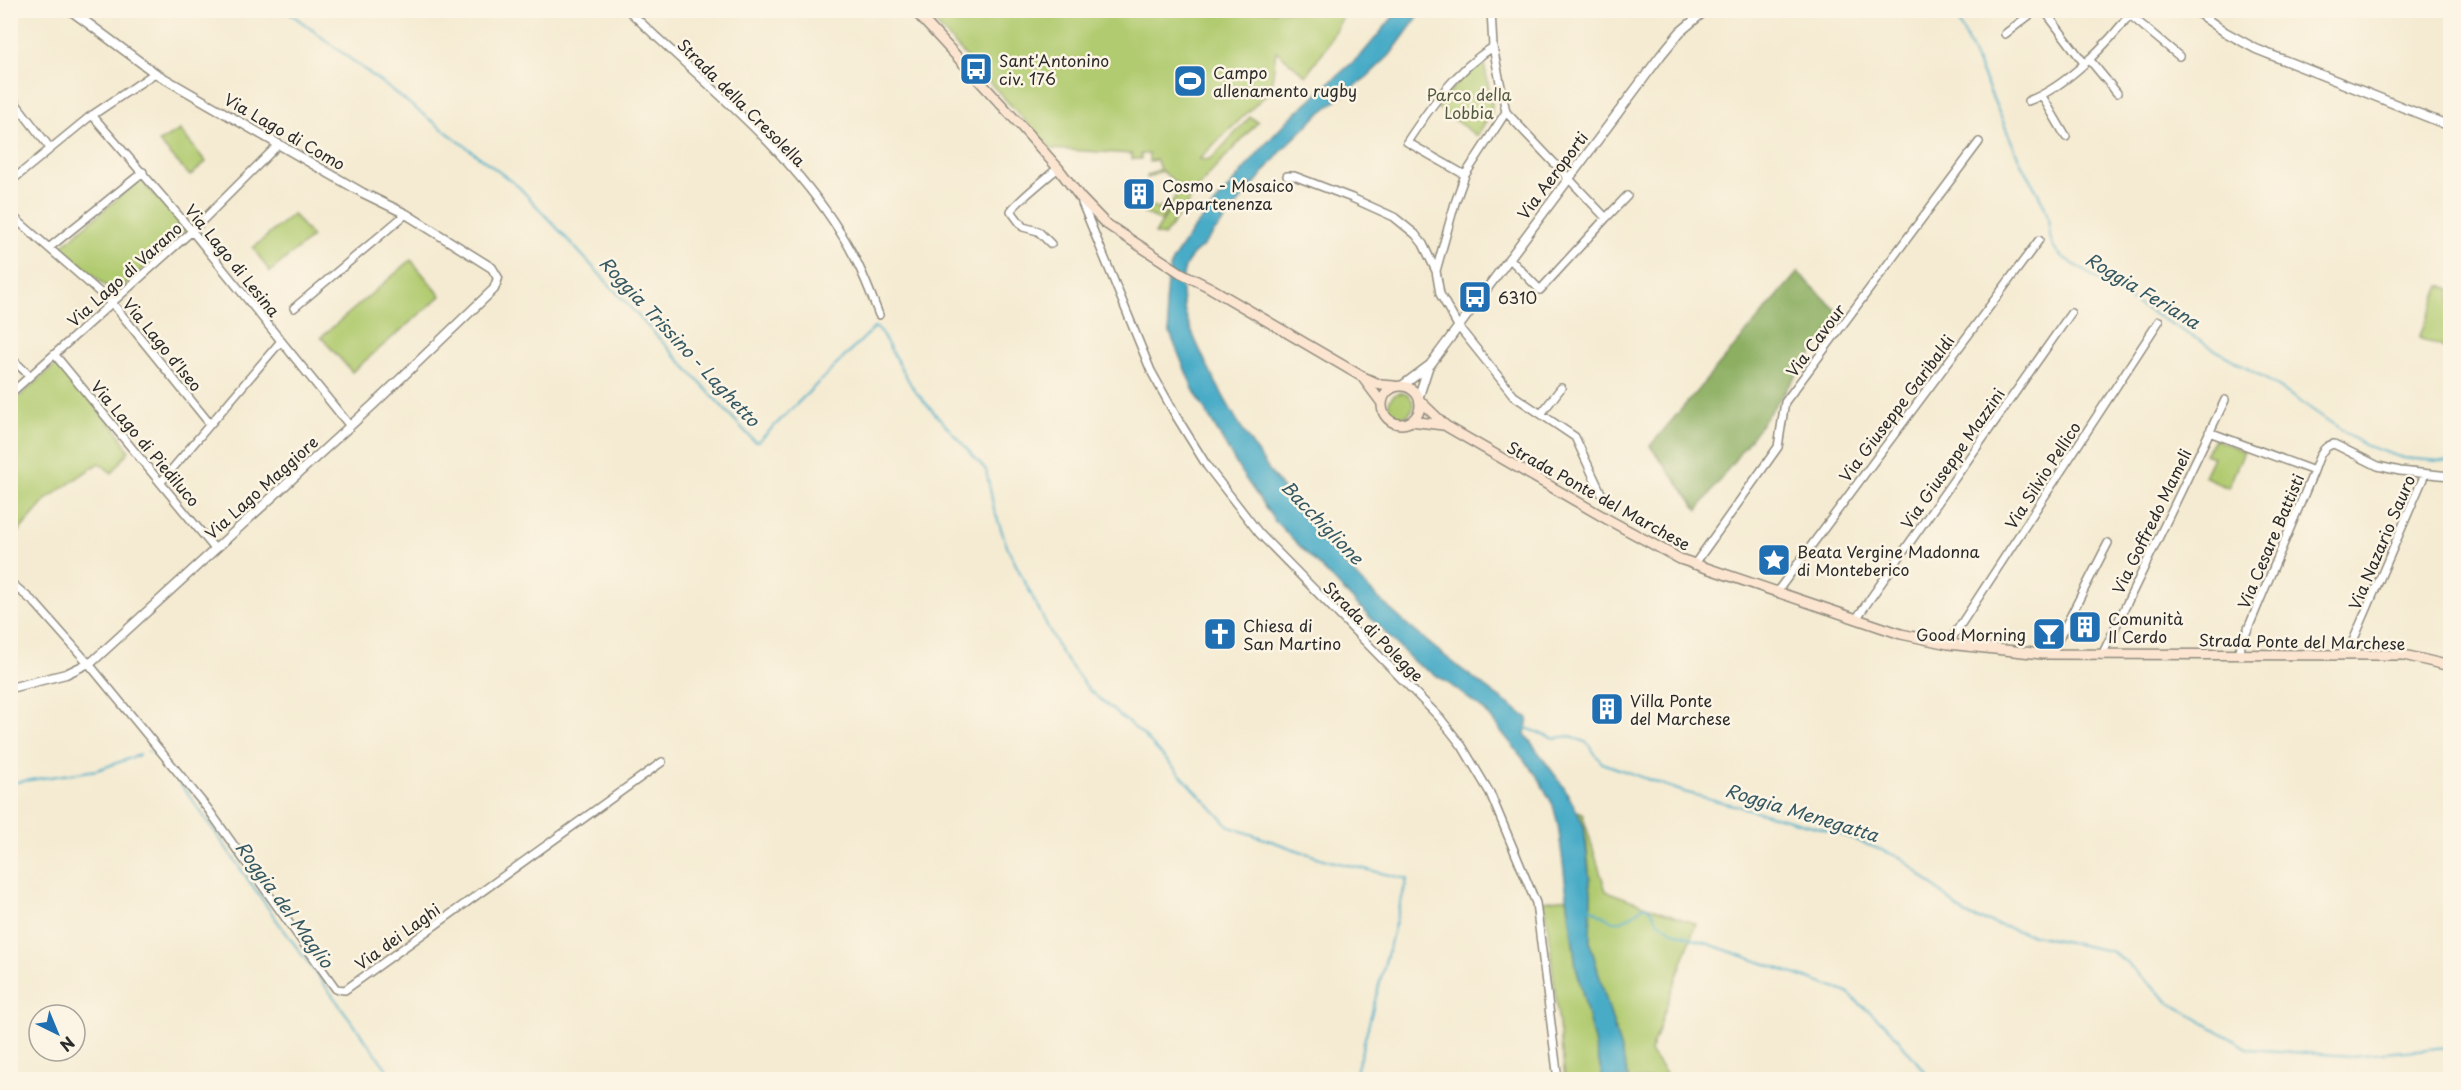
<svg xmlns="http://www.w3.org/2000/svg" width="2461" height="1090" viewBox="0 0 2461 1090" font-family="'Playpen Sans',sans-serif">
	<style>
		.green { fill: #b1cb70; stroke: #6e7b4e; stroke-width: 1.5 }
		.forest { fill: #8caf62; stroke: #5c6d46; stroke-width: 1.5 }
		.water { fill: #48acc7; stroke: #3a6c79; stroke-width: 1.5 }
		.lines { fill: none; stroke-linecap: round; stroke-linejoin: round }
		.stream { stroke: #48acc7; stroke-width: 2 }
		.minor-casing { stroke: #908b7e; stroke-width: 10 }
		.tertiary-casing { stroke: #908b7e; stroke-width: 11 }
		.secondary-casing { stroke: #908b7e; stroke-width: 12 }
		.minor { stroke: #fff; stroke-width: 7 }
		.tertiary { stroke: #fff; stroke-width: 8 }
		.secondary { stroke: #fce5d0; stroke-width: 9 }
		.labels { text-anchor: middle; dominant-baseline: central; stroke-width: 5; stroke-linejoin: round; paint-order: stroke }
		.poi-label { font-size: 16px; fill: #2b2b2b; stroke: #fcf5e5; text-anchor: start }
		.park-label { font-size: 16px; fill: #535b40; stroke: #fcf5e5 }
		.street-label { font-size: 16px; fill: #2b2b2b; stroke: #fcf5e5 }
		.water-label { font-size: 18px; font-style: italic; fill: #355862; stroke: #fcf5e5 }
	</style>
	<rect width="100%" height="100%" fill="#fcf5e5"/>
	<filter id="ink" filterUnits="userSpaceOnUse"><feTurbulence type="fractalNoise" baseFrequency=".0167" numOctaves="2"/><feDisplacementMap in="SourceGraphic" scale="12" xChannelSelector="R" yChannelSelector="G"/><feConvolveMatrix kernelMatrix="1 2 1 2 8 2 1 2 1" color-interpolation-filters="sRGB"/></filter>
	<filter id="wash" filterUnits="userSpaceOnUse"><feTurbulence type="fractalNoise" baseFrequency=".008" numOctaves="4" result="noise"/><feDisplacementMap in="SourceGraphic" scale="24" xChannelSelector="R" yChannelSelector="G"/><feGaussianBlur stdDeviation="1.35" result="paint"/><feColorMatrix in="noise" values="0 0 0 0 0 0 0 0 0 0 0 0 0 0 0 0 0 1.4 0 .05"/><feComposite in="paint" operator="in"/></filter>
	<g filter="url(#wash)">
		<rect width="100%" height="100%" fill="#f5ebd2"/>
		<path class="green" d="M924,11H1346L1325,49L1306,76L1276,51L1271,90L1199,159L1207,160L1214,156L1250,117L1258,122L1206,178L1164,236L1155,234L1169,210L1161,221L1142,212L1147,203L1159,210L1162,206L1168,209L1181,187L1162,171L1147,178V176L1160,169L1156,159L1149,162V154H1141V159H1132V154L1051,149Z
			M1483,58L1492,104L1491,113L1477,136L1435,106Z
			M180,130L206,162L190,176L159,142Z
			M140,179L187,230L115,294L61,247Z
			M293,214L312,237L270,272L253,248Z
			M411,260L441,296L352,372L321,337Z
			M2441,285L2450,289V350L2419,338Z
			M57,364L116,429L129,451L112,473L99,463L47,499L11,540V404Z
			M1389 405a12 12 0 1 1 24 0a12 12 0 1 1-24 0Z
			M2214,439L2244,451L2228,488L2204,476L2213,457L2205,454Z
			M1577,811L1582,813L1606,891L1696,924L1650,1052L1670,1079H1629L1590,943L1591,893L1587,846L1584,827Z
			M1567,898L1576,966L1603,1079H1565L1546,911L1543,901Z"/>
		<path class="forest" d="M1798,272L1841,315L1698,510L1650,446Z"/>
		<path class="water" d="M1398,11H1422L1390,55L1367,77L1319,114L1284,148L1202,247C1195,253 1188,258 1185,268C1174,301 1194,338 1208,367C1255,462 1324,551 1403,621C1443,656 1485,688 1528,718L1525,734L1563,786L1577,811L1584,827L1591,893L1590,943L1629,1079H1603L1576,966L1558,824L1553,805L1537,776L1485,711L1444,680L1415,663L1274,520L1241,472L1193,389L1170,333L1165,304L1167,281L1172,261L1192,231L1262,148L1290,118L1363,53Z"/>
		<g class="lines">
			<path class="stream" d="M286,10L519,187L755,442L759,441L875,327L880,331L914,390L986,470L994,509L1008,549L1061,653L1089,690L1142,734L1230,827L1326,860L1407,879L1354,1080
				M1953,10C1977,60 1998,111 2020,161C2028,178 2040,194 2046,210C2052,229 2045,240 2061,256L2125,297L2274,384L2364,445L2403,458L2450,462
				M1523,727L1554,738L1571,736L1587,743L1602,763L1684,792L1835,832L1902,858L1966,915L2025,933L2110,951L2126,962L2170,1003L2249,1049L2350,1056L2450,1047
				M147,752L152,751L189,795L278,922L395,1080
				M10,783L97,770L139,755
				M1588,906C1594,909 1599,914 1605,917C1622,928 1631,915 1644,906L1648,907L1657,920L1674,932L1846,992L1891,1030L1928,1076L1966,1077L1970,1080"/>
		</g>
	</g>
	<g filter="url(#ink)">
		<g class="lines">
			<defs>
				<path id="minor" d="M628,10C701,81 786,145 840,232C857,258 868,286 879,315
					M1491,10L1493,47L1506,112L1606,218L1540,290L1509,258
					M2044,10L2084,63
					M2130,15L2179,56
					M2005,34L2036,10
					M2089,59L2117,93
					M10,96L50,148
					M2042,96L2066,137
					M2028,101C2066,87 2109,43 2133,10
					M92,115L192,231L350,426
					M1465,175L1407,142C1431,106 1456,70 1493,47
					M1287,176H1294L1352,198L1394,217L1415,234L1423,244L1436,271L1440,294L1458,326L1514,396L1575,437L1602,495
					M10,182L88,118L155,73
					M1082,203L1151,371L1176,416L1207,466L1259,533L1440,718L1462,746L1490,793L1536,903L1558,1080
					M10,214L113,304L210,424
					M1606,218L1627,196
					M1051,244L1038,231L1023,227L1011,211C1013,205 1050,175 1058,168
					M50,247L143,172
					M1436,271L1455,203L1465,175L1506,112
					M294,308L406,214
					M55,355L215,549
					M10,357L30,376
					M10,394L192,231L278,145
					M1541,414L1561,388
					M2209,432L2314,471C2318,460 2321,446 2334,444L2378,466L2400,471L2450,476
					M161,482L281,341
					M1694,565L1778,447L1785,402L1979,142
					M10,582L36,604L89,664L208,809L336,989L345,990L662,762
					M1776,593L2039,240
					M1856,619L2071,313
					M1948,644L2159,321
					M2051,654L2108,543
					M2102,655L2225,400
					M2237,655L2314,471
					M2347,655L2425,474"/>
				<path id="tertiary" d="M2194,10L2225,32L2256,49L2450,126
					M1403,385L1430,365L1661,55L1680,32L1706,10
					M1419,396L1428,368
					M10,688L66,674L93,661L373,405L494,289L498,278L492,268L406,214L363,193L155,73L70,10"/>
				<path id="secondary" d="M914,10L1021,126L1058,168L1080,197L1105,223L1181,273L1209,287L1361,376L1381,385L1394,386
					M1363,378L1381,402
					M1382 405a19 19 0 1 1 38 0a19 19 0 1 1-38 0Z
					M1420,401L1446,426L1607,519L1680,559L1901,634L1948,644L2042,654L2404,655L2450,666
					M1411,421L1443,425"/>
			</defs>
			<use href="#minor" class="minor-casing"/>
			<use href="#tertiary" class="tertiary-casing"/>
			<use href="#secondary" class="secondary-casing"/>
			<use href="#minor" class="minor"/>
			<use href="#tertiary" class="tertiary"/>
			<use href="#secondary" class="secondary"/>
		</g>
	</g>
	<defs>
		<symbol id="bus-square" viewBox="-11 -11 22 22"><rect x="-9" y="-9" width="18" height="18" rx="4" fill="#1f6fb2" stroke="#fcf5e5"/><path d="M-5-6H5V4H4V6H2V4H-2V6H-4V4H-5ZM-3.5-4V0h7V-4ZM-3.5 1.2v1.5H-2V1.2ZM2 1.2v1.5H3.5V1.2Z" fill="#fff"/></symbol>
		<symbol id="stadium-square" viewBox="-11 -11 22 22"><rect x="-9" y="-9" width="18" height="18" rx="4" fill="#1f6fb2" stroke="#fcf5e5"/><path d="M0-5a6.5 5 0 1 0 0 10a6.5 5 0 1 0 0-10ZM-3.5-1.8h7v3.6h-7Z" fill="#fff"/></symbol>
		<symbol id="building-square" viewBox="-11 -11 22 22"><rect x="-9" y="-9" width="18" height="18" rx="4" fill="#1f6fb2" stroke="#fcf5e5"/><path d="M-4-6H4V6H1V3H-1V6H-4ZM-2.5-4.3h1.7v1.8h-1.7ZM.8-4.3h1.7v1.8H.8ZM-2.5-1h1.7V.8h-1.7ZM.8-1h1.7V.8H.8Z" fill="#fff"/></symbol>
		<symbol id="sight-square" viewBox="-11 -11 22 22"><rect x="-9" y="-9" width="18" height="18" rx="4" fill="#1f6fb2" stroke="#fcf5e5"/><path d="M0-6L1.8-2.2L6-1.7L2.9 1.2L3.7 5.4L0 3.3L-3.7 5.4L-2.9 1.2L-6-1.7L-1.8-2.2Z" fill="#fff"/></symbol>
		<symbol id="church-square" viewBox="-11 -11 22 22"><rect x="-9" y="-9" width="18" height="18" rx="4" fill="#1f6fb2" stroke="#fcf5e5"/><path d="M-1.2-6h2.4v3.5h3.3v2.4h-3.3V6h-2.4V-.1h-3.3v-2.4h3.3Z" fill="#fff"/></symbol>
		<symbol id="bar-square" viewBox="-11 -11 22 22"><rect x="-9" y="-9" width="18" height="18" rx="4" fill="#1f6fb2" stroke="#fcf5e5"/><path d="M-6-5H6L.8 .8V4.5H3.5V6h-7V4.5H-.8V.8Z" fill="#fff"/></symbol>
	</defs>
	<g fill-rule="evenodd">
		<use href="#bus-square" x="957" y="50" width="38" height="38"/>
		<use href="#stadium-square" x="1171" y="62" width="38" height="38"/>
		<use href="#building-square" x="1120" y="175" width="38" height="38"/>
		<use href="#bus-square" x="1456" y="278" width="38" height="38"/>
		<use href="#sight-square" x="1755" y="541" width="38" height="38"/>
		<use href="#building-square" x="2066" y="608" width="38" height="38"/>
		<use href="#church-square" x="1201" y="615" width="38" height="38"/>
		<use href="#bar-square" x="2030" y="615" width="38" height="38"/>
		<use href="#building-square" x="1588" y="690" width="38" height="38"/>
	</g>
	<g class="labels">
		<g class="poi-label">
			<text x="999" y="60">Sant'Antonino<tspan x="999" dy="18">civ. 176</tspan></text>
			<text x="1213" y="72">Campo<tspan x="1213" dy="18">allenamento rugby</tspan></text>
			<text x="1162" y="185">Cosmo - Mosaico<tspan x="1162" dy="18">Appartenenza</tspan></text>
			<text x="1498" y="297">6310</text>
			<text x="1797" y="551">Beata Vergine Madonna<tspan x="1797" dy="18">di Monteberico</tspan></text>
			<text x="2108" y="618">Comunità<tspan x="2108" dy="18">Il Cerdo</tspan></text>
			<text x="1243" y="625">Chiesa di<tspan x="1243" dy="18">San Martino</tspan></text>
			<text x="2026" y="634" text-anchor="end">Good Morning</text>
			<text x="1630" y="700">Villa Ponte<tspan x="1630" dy="18">del Marchese</tspan></text>
		</g>
		<g class="park-label">
			<text x="1469" y="94">Parco della<tspan x="1469" dy="18">Lobbia</tspan></text>
		</g>
		<g class="street-label">
			<text transform="translate(742 102) rotate(45)">Strada della Cresolella</text>
			<text transform="translate(285 131) rotate(30)">Via Lago di Como</text>
			<text transform="translate(1552 175) rotate(-53)">Via Aeroporti</text>
			<text transform="translate(233 260) rotate(51)">Via Lago di Lesina</text>
			<text transform="translate(124 274) rotate(-42)">Via Lago di Varano</text>
			<text transform="translate(1815 340) rotate(-53)">Via Cavour</text>
			<text transform="translate(163 344) rotate(51)">Via Lago d'Iseo</text>
			<text transform="translate(1896 408) rotate(-53)">Via Giuseppe Garibaldi</text>
			<text transform="translate(146 443) rotate(50)">Via Lago di Piediluco</text>
			<text transform="translate(1952 458) rotate(-55)">Via Giuseppe Mazzini</text>
			<text transform="translate(2042 475) rotate(-57)">Via Silvio Pellico</text>
			<text transform="translate(261 487) rotate(-42)">Via Lago Maggiore</text>
			<text transform="translate(1599 495) rotate(29)">Strada Ponte del Marchese</text>
			<text transform="translate(2151 521) rotate(-64)">Via Goffredo Mameli</text>
			<text transform="translate(2270 541) rotate(-67)">Via Cesare Battisti</text>
			<text transform="translate(2381 542) rotate(-67)">Via Nazario Sauro</text>
			<text transform="translate(1374 631) rotate(45)">Strada di Polegge</text>
			<text transform="translate(2302 641) rotate(1)">Strada Ponte del Marchese</text>
			<text transform="translate(397 936) rotate(-36)">Via dei Laghi</text>
		</g>
		<g class="water-label">
			<text transform="translate(2143 290) rotate(31)">Roggia Feriana</text>
			<text transform="translate(680 341) rotate(47)">Roggia Trissino - Laghetto</text>
			<text transform="translate(1323 522) rotate(46)">Bacchiglione</text>
			<text transform="translate(1802 812) rotate(17)">Roggia Menegatta</text>
			<text transform="translate(285 904) rotate(54)">Roggia del Maglio</text>
		</g>
	</g>
	<rect width="2461" height="1090" fill="none" stroke="#fcf5e5" stroke-width="36"/>
	<g transform="translate(57 1033) rotate(137)"><circle r="28" fill="#fcf5e5" stroke="#a8a49b" stroke-width="1.5"/>
	<path d="M0-4.5L10 22L0 15L-10 22Z" fill="#1f6fb2"/>
	<text y="-9" font-size="16" font-weight="bold" text-anchor="middle" fill="#2b2b2b">N</text>
	</g>
</svg>
